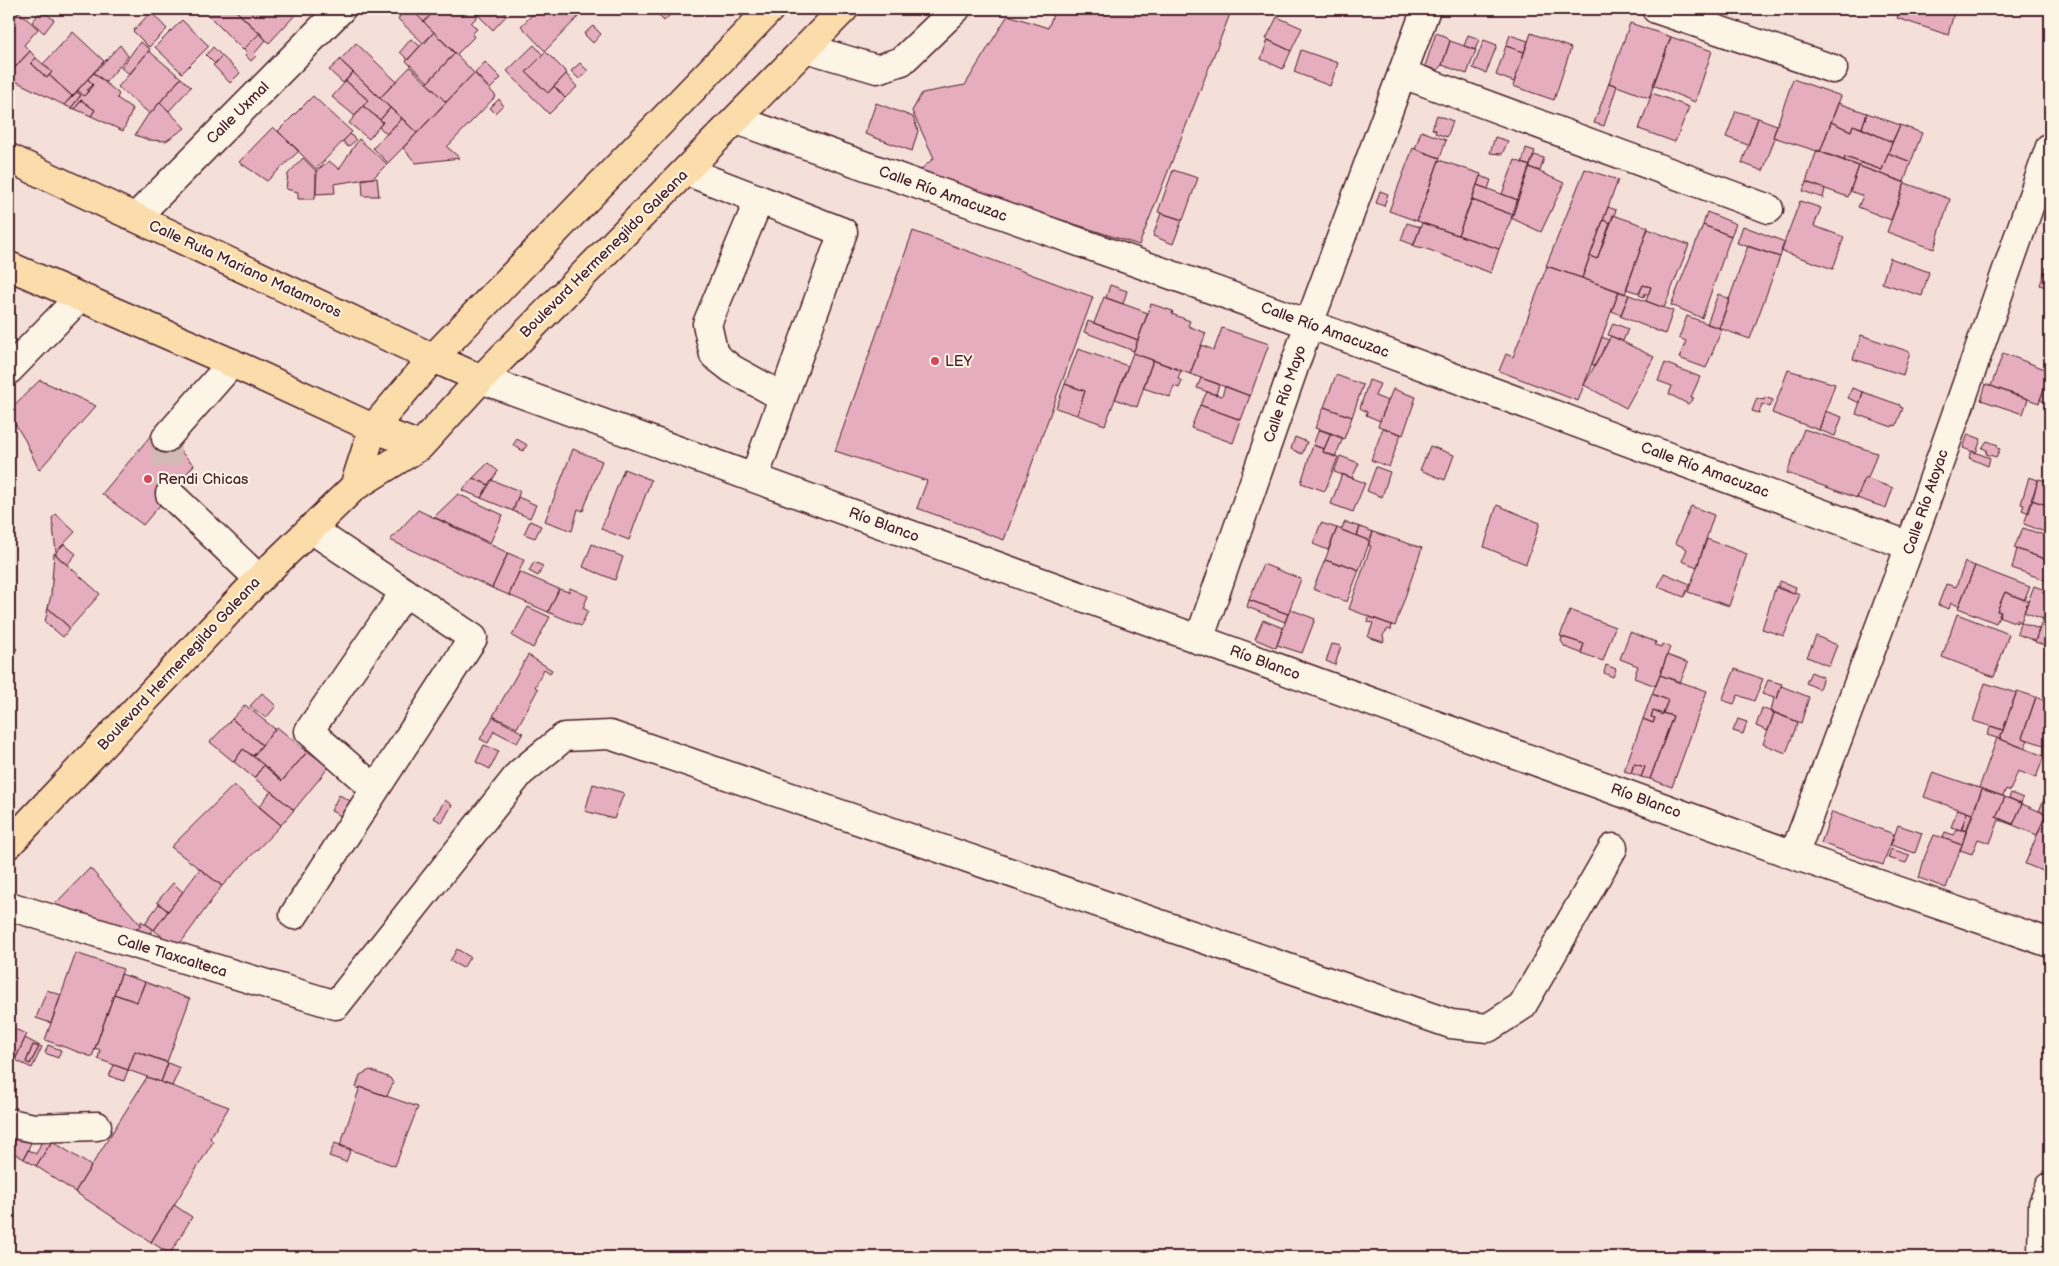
<svg xmlns="http://www.w3.org/2000/svg" width="2059" height="1266" viewBox="0 0 2059 1266" font-family="'Balsamiq Sans',sans-serif">
	<style>
		.building { fill: #e6adbe; stroke: #4a1f2b; fill-rule: evenodd }
		.lines { fill: none; stroke-linecap: round; stroke-linejoin: round }
		.minor-tunnel { stroke: #d3b9b6; stroke-width: 28; stroke-dasharray: 28 14; stroke-linecap: butt }
		.minor-casing { stroke: #4a1f2b; stroke-width: 31 }
		.major-casing { stroke: #4a1f2b; stroke-width: 31 }
		.minor { stroke: #fcf5e5; stroke-width: 28 }
		.major { stroke: #fbdcab; stroke-width: 28 }
		.poi-dot { fill: #d1495b; stroke: #fcf5e5; stroke-width: 2 }
		.labels { text-anchor: middle; dominant-baseline: central; stroke-width: 4; stroke-linejoin: round; paint-order: stroke }
		.street-label { font-size: 15px; fill: #4a1f2b; stroke: #fcf5e5 }
		.poi-label { font-size: 15px; fill: #4a1f2b; stroke: #fcf5e5; text-anchor: start }
	</style>
	<rect width="100%" height="100%" fill="#f5dfd9"/>
	<filter id="ink" filterUnits="userSpaceOnUse"><feTurbulence type="fractalNoise" baseFrequency=".02" numOctaves="2"/><feDisplacementMap in="SourceGraphic" scale="10" xChannelSelector="R" yChannelSelector="G"/><feConvolveMatrix kernelMatrix="1 2 1 2 8 2 1 2 1" color-interpolation-filters="sRGB"/></filter>
	<g filter="url(#ink)">
		<path class="building" d="M202,9H234L260,33L243,50Z
			M234,9H294L298,12L269,43Z
			M392,9H411L434,32L424,44L398,19L400,16Z
			M417,9H434L435,10L424,22L414,12Z
			M434,9H472L479,15L471,23L477,29L472,34L474,37L456,55L424,22L435,10Z
			M472,9H500L507,15L493,30Z
			M538,9H576L581,14L545,51L521,26Z
			M652,9H676L664,21Z
			M1055,9H1232L1139,245L917,173L934,158L912,111L922,93L965,85L1008,15L1048,28Z
			M1900,9H1955L1948,35L1897,18Z
			M42,10L54,20L44,33L32,22Z
			M19,12L38,29L24,45L30,51L9,74V24Z
			M151,12L167,29L149,47L133,31Z
			M1277,17L1302,28L1291,51L1266,39Z
			M182,20L209,46L182,73L155,47Z
			M1630,23L1671,37L1649,98L1609,83Z
			M593,26L601,34L593,43L584,34Z
			M73,32L104,61L72,96L49,75L52,72L43,64Z
			M434,32L455,53L428,82L406,61Z
			M260,33L266,40L254,54L256,56L251,61L245,55L247,53L244,49Z
			M1436,33L1445,36L1450,41L1442,65L1437,70L1425,66Z
			M1531,33L1571,48L1554,100L1513,86Z
			M1468,35L1479,39L1475,50L1464,46Z
			M1510,35L1528,41L1524,52L1506,46Z
			M1671,37L1712,51L1695,102L1653,85Z
			M411,39L420,46L408,60L400,52Z
			M1268,40L1291,51L1283,69L1261,59Z
			M1484,40L1497,45L1486,73L1473,68Z
			M1450,41L1476,50L1467,74L1442,65Z
			M140,42L150,49L130,74L121,68Z
			M356,43L396,81L380,98L340,60Z
			M120,45L128,56L106,82L94,73Z
			M534,45L543,55L526,72L548,93L554,86L565,98L549,114L507,71Z
			M1506,46L1524,52L1514,82L1496,75Z
			M213,47L222,56L215,64L206,55Z
			M1301,50L1338,63L1330,86L1294,72Z
			M30,51L36,58L31,63L47,78L49,75L72,96L64,105L9,78V74Z
			M149,51L181,78L150,114L118,87Z
			M546,52L567,73L548,93L526,72Z
			M455,53L474,73L446,102L427,83Z
			M222,56L240,73L230,83L213,65Z
			M36,58L52,72L47,78L31,63Z
			M340,60L353,72L343,83L329,70Z
			M485,62L501,78L490,89L475,73Z
			M580,63L588,71L579,79L571,71Z
			M410,67L446,102L417,133L380,98Z
			M353,72L390,108L380,120L363,106L368,100L346,81Z
			M94,73L119,94L117,98L133,109L123,131L91,116L95,110L81,100L75,109L71,108L81,95L77,92L78,90L84,96L89,91L87,90L93,85L88,79Z
			M474,73L496,96L447,147L460,158L416,163L403,148Z
			M566,74L577,87L565,98L554,86Z
			M181,78L191,87L169,111L160,102Z
			M88,79L93,85L84,96L78,90Z
			M1793,79L1841,96L1820,152L1773,137Z
			M346,81L368,100L355,116L332,97Z
			M1609,83L1617,86L1604,126L1594,123Z
			M77,92L81,95L71,108L64,105Z
			M1652,93L1689,107L1675,142L1639,129Z
			M313,96L352,132L316,169L278,131Z
			M499,99L503,105L495,113L490,108Z
			M81,100L95,110L91,116L75,109Z
			M160,102L185,128L166,141L149,140L135,135L149,113L150,114Z
			M876,103L913,117L918,131L912,151L865,134Z
			M1838,103L1867,113L1862,128L1853,125L1851,131L1831,122Z
			M363,106L383,122L369,139L349,123Z
			M390,108L402,118L387,134L379,127L383,122L380,120Z
			M1736,111L1758,118L1748,145L1726,137Z
			M1867,113L1900,125L1892,142L1862,128Z
			M1437,115L1453,121L1447,137L1435,133L1436,130L1432,129Z
			M402,118L417,133L388,163L373,148Z
			M1758,118L1777,125L1773,137L1775,138L1763,171L1742,163Z
			M1831,122L1851,131L1853,125L1892,142L1882,170L1845,157L1844,161L1820,152Z
			M1900,125L1922,133L1911,162L1888,153Z
			M273,127L299,151L267,181L239,162Z
			M1421,131L1446,140L1440,158L1415,149Z
			M350,134L356,140L348,147L343,141Z
			M1495,137L1508,141L1502,154L1490,153Z
			M359,139L387,164L373,178L334,184L335,193L316,194V171L329,161L339,169Z
			M1413,148L1440,158L1417,221L1389,211Z
			M1526,148L1535,151L1530,166L1522,163Z
			M1817,150L1859,166L1848,197L1806,182Z
			M1888,153L1911,162L1904,182L1844,161L1845,157L1882,170Z
			M1534,155L1544,158L1540,171L1529,167Z
			M303,158L317,172L315,199H298V192L286,189L288,174Z
			M1439,160L1481,174L1458,235L1417,221Z
			M1515,160L1530,166L1518,200L1502,194Z
			M1859,166L1905,183L1891,220L1858,207L1863,196L1850,191Z
			M1529,167L1564,183L1541,232L1511,218Z
			M1585,169L1618,180L1582,278L1546,266Z
			M1173,170L1198,178L1183,220L1158,212Z
			M1480,176L1491,180L1488,189L1477,185Z
			M373,178H377L379,196H363L362,179Z
			M1806,182L1825,189L1823,198L1803,191Z
			M1905,183L1950,199L1934,249L1887,232Z
			M1477,185L1518,200L1513,215L1472,200Z
			M1380,191L1388,194L1384,206L1376,203Z
			M1472,200L1513,215L1499,249L1458,235Z
			M1800,201L1821,208L1814,226L1844,237L1833,269L1781,251Z
			M1608,207L1616,210L1611,223L1603,220Z
			M1707,212L1736,224L1731,236L1703,225Z
			M1161,213L1182,220L1173,244L1153,236Z
			M1613,215L1648,227L1625,294L1582,278L1590,256L1597,259Z
			M1603,220L1611,223L1597,259L1590,256Z
			M1407,223L1420,227L1414,245L1401,240Z
			M1422,223L1499,249L1491,273L1424,248L1413,246Z
			M1703,225L1731,236L1702,318L1671,305Z
			M1743,226L1785,242L1780,257L1737,243Z
			M1648,229L1689,245L1664,308L1646,301L1651,287L1643,285L1639,293L1626,289Z
			M913,231L1093,297L1004,540L917,508L927,481L835,451Z
			M1748,246L1780,257L1750,339L1719,328Z
			M1890,258L1929,272L1922,296L1882,283Z
			M1547,266L1619,291L1578,401L1499,371L1506,354L1513,357Z
			M2046,267L2050,269V285L2048,288L2040,285Z
			M1110,285L1127,291L1123,304L1106,298Z
			M1643,285L1651,287L1648,295L1645,293L1644,297L1639,295Z
			M1619,291L1629,295L1621,315L1612,311Z
			M1718,294L1730,299L1719,328L1707,324Z
			M1629,295L1673,311L1665,334L1620,316Z
			M1104,297L1148,313L1138,340L1094,323Z
			M1151,304L1173,311L1172,314L1190,321L1188,326L1206,333L1190,374L1133,353Z
			M1687,316L1722,329L1706,368L1679,358L1686,341L1679,338Z
			M1088,321L1138,340L1134,351L1084,332Z
			M1613,323L1628,329L1623,341L1608,335Z
			M1222,328L1269,344L1250,396L1190,374L1201,345L1214,350Z
			M1861,335L1910,352L1903,375L1853,359Z
			M1611,336L1654,357L1626,408L1584,385Z
			M1602,337L1609,340L1595,366L1592,364Z
			M1078,349L1128,366L1105,425L1077,415L1085,391L1065,384Z
			M1133,353L1153,360L1137,407L1115,399Z
			M2003,353L2050,371L2039,403L1991,386Z
			M1153,360L1181,370L1178,379L1182,381L1179,388L1174,386L1170,397L1143,388Z
			M1665,363L1700,377L1691,397L1694,398L1688,404L1669,394L1672,386L1658,381Z
			M1788,370L1835,384L1819,430L1772,413Z
			M2050,373V404L2040,400Z
			M1336,375L1363,385L1352,417L1324,407Z
			M1201,378L1219,384L1216,395L1197,388Z
			M40,380L96,406L39,470L25,440L9,414V410Z
			M1369,380L1380,384L1375,396L1388,401L1380,421L1366,415L1367,412L1360,408Z
			M1065,384L1085,391L1077,415L1056,408Z
			M1986,384L2017,396V395L2028,399L2023,414L1981,400Z
			M1225,386L1250,396L1241,420L1200,405L1207,392L1222,396Z
			M1852,388L1863,392L1860,403L1848,398Z
			M1393,389L1416,397L1403,435L1378,426Z
			M1863,392L1900,405V407L1903,408L1896,426L1893,425L1892,427L1856,414Z
			M1765,397L1773,400L1770,407L1762,404L1759,413L1752,411L1757,398L1764,400Z
			M1200,405L1241,420L1233,443L1191,428Z
			M1324,407L1352,417L1344,439L1315,428Z
			M1825,411L1842,417L1835,436L1819,430Z
			M157,428L194,465L143,525L102,494Z
			M1383,428L1401,434L1389,467L1371,460Z
			M1319,429L1331,433L1324,449L1313,445Z
			M1804,429L1877,453L1868,478H1865L1857,498L1787,473Z
			M1331,433L1343,438L1335,457L1323,452Z
			M1968,434L1981,439L1976,453L1963,448Z
			M1295,437L1307,442L1302,454L1291,449Z
			M517,439L527,445L523,451L513,445Z
			M1987,441L1998,445L1997,448L2000,449L1996,457L1986,454L1987,450L1982,448Z
			M1313,445L1324,449L1323,452L1338,457L1325,491L1301,483Z
			M1430,446L1454,455L1445,480L1420,470Z
			M573,449L602,461L583,511L578,509L572,531L545,521Z
			M1972,451L1990,458L1988,466L1969,458Z
			M1340,456L1359,463L1352,478L1334,472Z
			M488,463L498,471L489,485L473,478Z
			M1376,467L1390,472L1382,497L1367,491Z
			M624,469L651,480L629,540L601,529Z
			M1342,474L1365,483L1353,512L1331,504Z
			M2029,477L2038,480L2029,513L2022,510L2024,505L2021,504Z
			M473,478L489,485L481,498L462,490Z
			M1865,478L1893,488L1886,508L1857,498Z
			M2039,479L2050,482V506L2031,500Z
			M491,480L520,491L513,511L481,498Z
			M458,494L503,515L490,543L434,517Z
			M518,497L536,505L530,518L513,511Z
			M2032,500L2050,506V534L2024,524Z
			M1497,505L1540,523L1526,564L1484,547Z
			M1691,506L1714,515L1697,567L1682,561L1687,549L1675,543Z
			M418,510L508,553L492,588L390,540Z
			M56,514L75,532L56,552L52,518Z
			M530,521L541,526L535,538L524,534Z
			M1345,522L1360,527L1357,536L1341,530Z
			M1321,523L1337,528L1328,550L1313,544Z
			M1360,527L1373,532L1370,541L1357,536Z
			M1337,528L1370,541L1359,570L1341,563L1340,565L1325,560Z
			M2023,528L2050,537V561L2014,548Z
			M1373,532L1422,548L1395,626L1349,609L1371,546L1368,545Z
			M1707,539L1747,554L1729,606L1688,592Z
			M64,544L76,554L67,565L56,555V552Z
			M592,544L623,557L615,580L583,567Z
			M2017,549L2050,561L2045,580L2012,568Z
			M54,553L100,594L70,628L48,608L51,595Z
			M508,553L524,560L509,595L492,588Z
			M1325,560L1340,565L1341,563L1359,570L1347,602L1313,589Z
			M534,562L543,566L538,576L529,571Z
			M1965,562L1975,566L1959,606L1951,603L1949,609L1938,605L1946,584L1956,587Z
			M1263,564L1301,579L1288,614L1249,600Z
			M1975,566L2030,587L2024,600L2005,592L1997,611L2001,612L1996,623L1958,608Z
			M519,572L559,589L548,612L509,595Z
			M1664,573L1690,584L1684,597L1658,587Z
			M1780,581L1796,587L1794,594L1777,588Z
			M1776,586L1794,594V592L1800,594L1784,636L1762,629Z
			M2034,586L2050,592V599L2043,619L2024,612Z
			M570,588L588,596L583,608L588,611L581,626L548,612L559,589L569,592Z
			M2005,592L2028,601L2021,622L2017,620V623L1998,616L2001,612L1997,611Z
			M2050,599V623L2045,621L2047,613L2045,612Z
			M1249,600L1288,614L1285,622L1247,607Z
			M528,607L550,617L533,648L512,636Z
			M48,608L70,628L63,637L45,622Z
			M1290,609L1315,619L1302,653L1277,645Z
			M1570,610L1615,627L1603,661L1581,653L1584,644L1560,636Z
			M2045,612L2047,613L2045,621L2050,623V647L2035,642Z
			M1957,614L2009,634L1994,677L1942,657Z
			M1369,617L1392,625L1391,630L1388,629L1383,635L1384,641L1383,642L1368,637L1373,623L1368,622Z
			M1263,620L1283,628L1276,648L1255,639Z
			M2020,622L2039,629L2035,641L2017,634Z
			M1630,632L1656,642L1655,645L1661,647L1662,644L1670,647L1656,686L1634,678L1638,666L1620,659Z
			M1816,636L1837,645L1829,666L1807,657Z
			M1562,637L1584,644L1581,653L1565,647L1561,641Z
			M9,641L17,649L9,658Z
			M1332,644L1341,646L1335,665L1326,661Z
			M528,655L552,670L550,673L544,669L535,687L538,689L517,728L493,716Z
			M1667,655L1688,663L1680,683L1660,675Z
			M1606,665L1616,669L1613,677L1604,673Z
			M1735,669L1763,679L1754,701L1738,695L1734,704L1722,700Z
			M1811,672L1823,677L1819,689L1806,683Z
			M1660,675L1707,691L1672,787L1650,779L1673,716L1663,713L1668,700L1652,694Z
			M1768,680L1782,684L1777,699L1762,694Z
			M1985,683L2016,693L2003,730L1973,721Z
			M1781,686L1809,697L1801,723L1771,711L1774,698L1777,699Z
			M2017,691L2036,697L2022,738L2028,740L2024,748L2000,739Z
			M262,693L276,706L266,718L250,706Z
			M1652,694L1668,700L1662,715L1653,711L1651,717L1655,718L1653,723L1643,719Z
			M2036,697L2050,703V738L2047,746L2022,738Z
			M245,705L275,729L262,745L232,719Z
			M1762,708L1774,713L1768,731L1756,726Z
			M1653,711L1673,716L1650,779L1641,777L1645,767L1634,764L1631,773L1624,771L1643,719L1653,723L1655,718L1651,717Z
			M1774,713L1798,722L1786,753L1763,744Z
			M493,717L523,733L517,743L494,731L488,743L480,739Z
			M232,719L262,745L253,756L243,749L234,762L210,742Z
			M1738,719L1747,722L1743,734L1733,731Z
			M1991,726L2003,730L2000,739L1987,735Z
			M277,727L307,752L282,781L253,756Z
			M1997,738L2044,756L2036,778L2018,771L2010,791L2006,789L2003,796L1979,788Z
			M484,745L499,751L490,769L476,762Z
			M302,747L329,767L294,810L254,778L264,765L282,781L307,752Z
			M243,749L264,765L254,778L234,762Z
			M1634,764L1645,767L1641,777L1631,773Z
			M1933,772L1982,789L1972,814L1924,797Z
			M593,784L624,793L614,819L585,811Z
			M234,785L281,825L222,886L171,847Z
			M2049,787L2050,788V815L2039,811Z
			M1982,789L2005,797L1996,817L2013,824V825L1999,820L1990,843L1978,839L1972,854L1960,850Z
			M271,791L294,810L281,825L259,807Z
			M2011,793L2023,798L2021,803L2009,798Z
			M339,795L374,813L366,828L331,811Z
			M2005,797L2022,804L2013,824L1996,817Z
			M445,800L452,805L442,823L434,818Z
			M2022,804L2046,814L2037,835L2013,825Z
			M1958,809L1967,812L1961,830L1951,827Z
			M1832,812L1894,834L1883,865L1821,843Z
			M1967,812L1972,814L1966,831L1962,829Z
			M2046,814L2050,815V858L2048,863L2050,866L2048,873L2025,864Z
			M1898,825L1922,833L1915,853L1891,845Z
			M1957,829L1966,831L1962,845L1943,838L1945,832L1954,835Z
			M1934,835L1962,845L1946,888L1919,878L1925,856Z
			M1891,849L1910,855L1906,863L1888,858Z
			M90,868L141,925L130,934L54,905Z
			M200,869L222,886L177,948L154,930Z
			M173,883L183,892L168,911L157,902Z
			M159,904L168,911L154,930L145,923Z
			M141,921L153,929L147,937L137,929L141,925Z
			M457,949L470,957L463,968L450,961Z
			M76,953L123,969L92,1057L45,1040Z
			M121,974L145,982L137,1002L114,994Z
			M145,982L190,999L167,1062L135,1051L128,1070L98,1059L100,1050L95,1048L114,994L137,1002Z
			M47,990L61,995L51,1023L36,1018Z
			M9,1027L27,1034L9,1073Z
			M25,1038L42,1047L32,1068L15,1060ZM33,1045L39,1047L30,1064L26,1062Z
			M33,1045L39,1047L30,1064L26,1062Z
			M48,1045L61,1050L58,1058L45,1053Z
			M135,1051L168,1063L161,1082L128,1070Z
			M168,1063L180,1068L172,1086L161,1082Z
			M114,1065L128,1070L124,1081L109,1076Z
			M370,1070L390,1078L393,1083L387,1096L360,1087V1089L356,1088L360,1075Z
			M147,1077L229,1107L210,1138L213,1142L151,1242L75,1192Z
			M360,1087L418,1107L395,1166L340,1146Z
			M18,1134L32,1140L24,1159L11,1151Z
			M43,1139L51,1143L36,1166L24,1159L28,1150L36,1154Z
			M52,1141L91,1166L75,1192L36,1166Z
			M335,1143L351,1149L346,1162L329,1156Z
			M174,1205L192,1217L170,1254L151,1242Z"/>
		<g class="lines">
			<path class="minor-tunnel" d="M166,438L170,494"/>
			<defs>
				<path id="minor" d="M1656,9L1833,69
					M806,48L877,69L902,61L956,9
					M1403,74L1769,209
					M737,120L1309,324L1910,546
					M686,171L843,232L754,478
					M759,200L707,324L714,355L732,369L783,397
					M136,217L341,9
					M9,370L79,298
					M481,379L1794,855L2050,943
					M166,438L232,363
					M170,494L259,579
					M1199,640L1309,324L1426,9
					M375,789L309,731L405,592
					M1794,855L1910,546L2050,147
					M9,906L336,1005L520,773L564,737L610,735L1451,1024L1488,1028L1522,1006L1613,848
					M294,915L473,638L311,529
					M9,1123L34,1128L97,1126
					M2042,1257L2043,1204L2050,1187"/>
				<path id="major" d="M9,158L433,358L481,379
					M9,266L232,363L373,428L420,446
					M354,487L373,428L433,358L770,9
					M9,844L259,579L354,487L420,446L481,379L844,9"/>
			</defs>
			<use href="#minor" class="minor-casing"/>
			<use href="#major" class="major-casing"/>
			<use href="#minor" class="minor"/>
			<use href="#major" class="major"/>
		</g>
	</g>
	<g class="poi-dot">
		<circle cx="935" cy="361" r="5"/>
		<circle cx="148" cy="479" r="5"/>
	</g>
	<g class="labels">
		<g class="street-label">
			<text transform="translate(238 113) rotate(-45)">Calle Uxmal</text>
			<text transform="translate(943 194) rotate(20)">Calle Río Amacuzac</text>
			<text transform="translate(604 254) rotate(-45)">Boulevard Hermenegildo Galeana</text>
			<text transform="translate(245 269) rotate(25)">Calle Ruta Mariano Matamoros</text>
			<text transform="translate(1325 330) rotate(20)">Calle Río Amacuzac</text>
			<text transform="translate(1285 394) rotate(-71)">Calle Río Mayo</text>
			<text transform="translate(1705 470) rotate(20)">Calle Río Amacuzac</text>
			<text transform="translate(1926 502) rotate(-71)">Calle Río Atoyac</text>
			<text transform="translate(884 525) rotate(20)">Río Blanco</text>
			<text transform="translate(1265 663) rotate(20)">Río Blanco</text>
			<text transform="translate(179 664) rotate(-47)">Boulevard Hermenegildo Galeana</text>
			<text transform="translate(1646 801) rotate(20)">Río Blanco</text>
			<text transform="translate(172 956) rotate(17)">Calle Tlaxcalteca</text>
		</g>
		<g class="poi-label">
			<text x="945" y="361">LEY</text>
			<text x="158" y="479">Rendi Chicas</text>
		</g>
	</g>
	<rect width="2059" height="1266" fill="none" stroke="#fcf5e5" stroke-width="30"/>
	<rect x="15" y="15" width="2029" height="1236" fill="none" stroke="#4a1f2b" stroke-width="2" filter="url(#ink)"/>
</svg>
